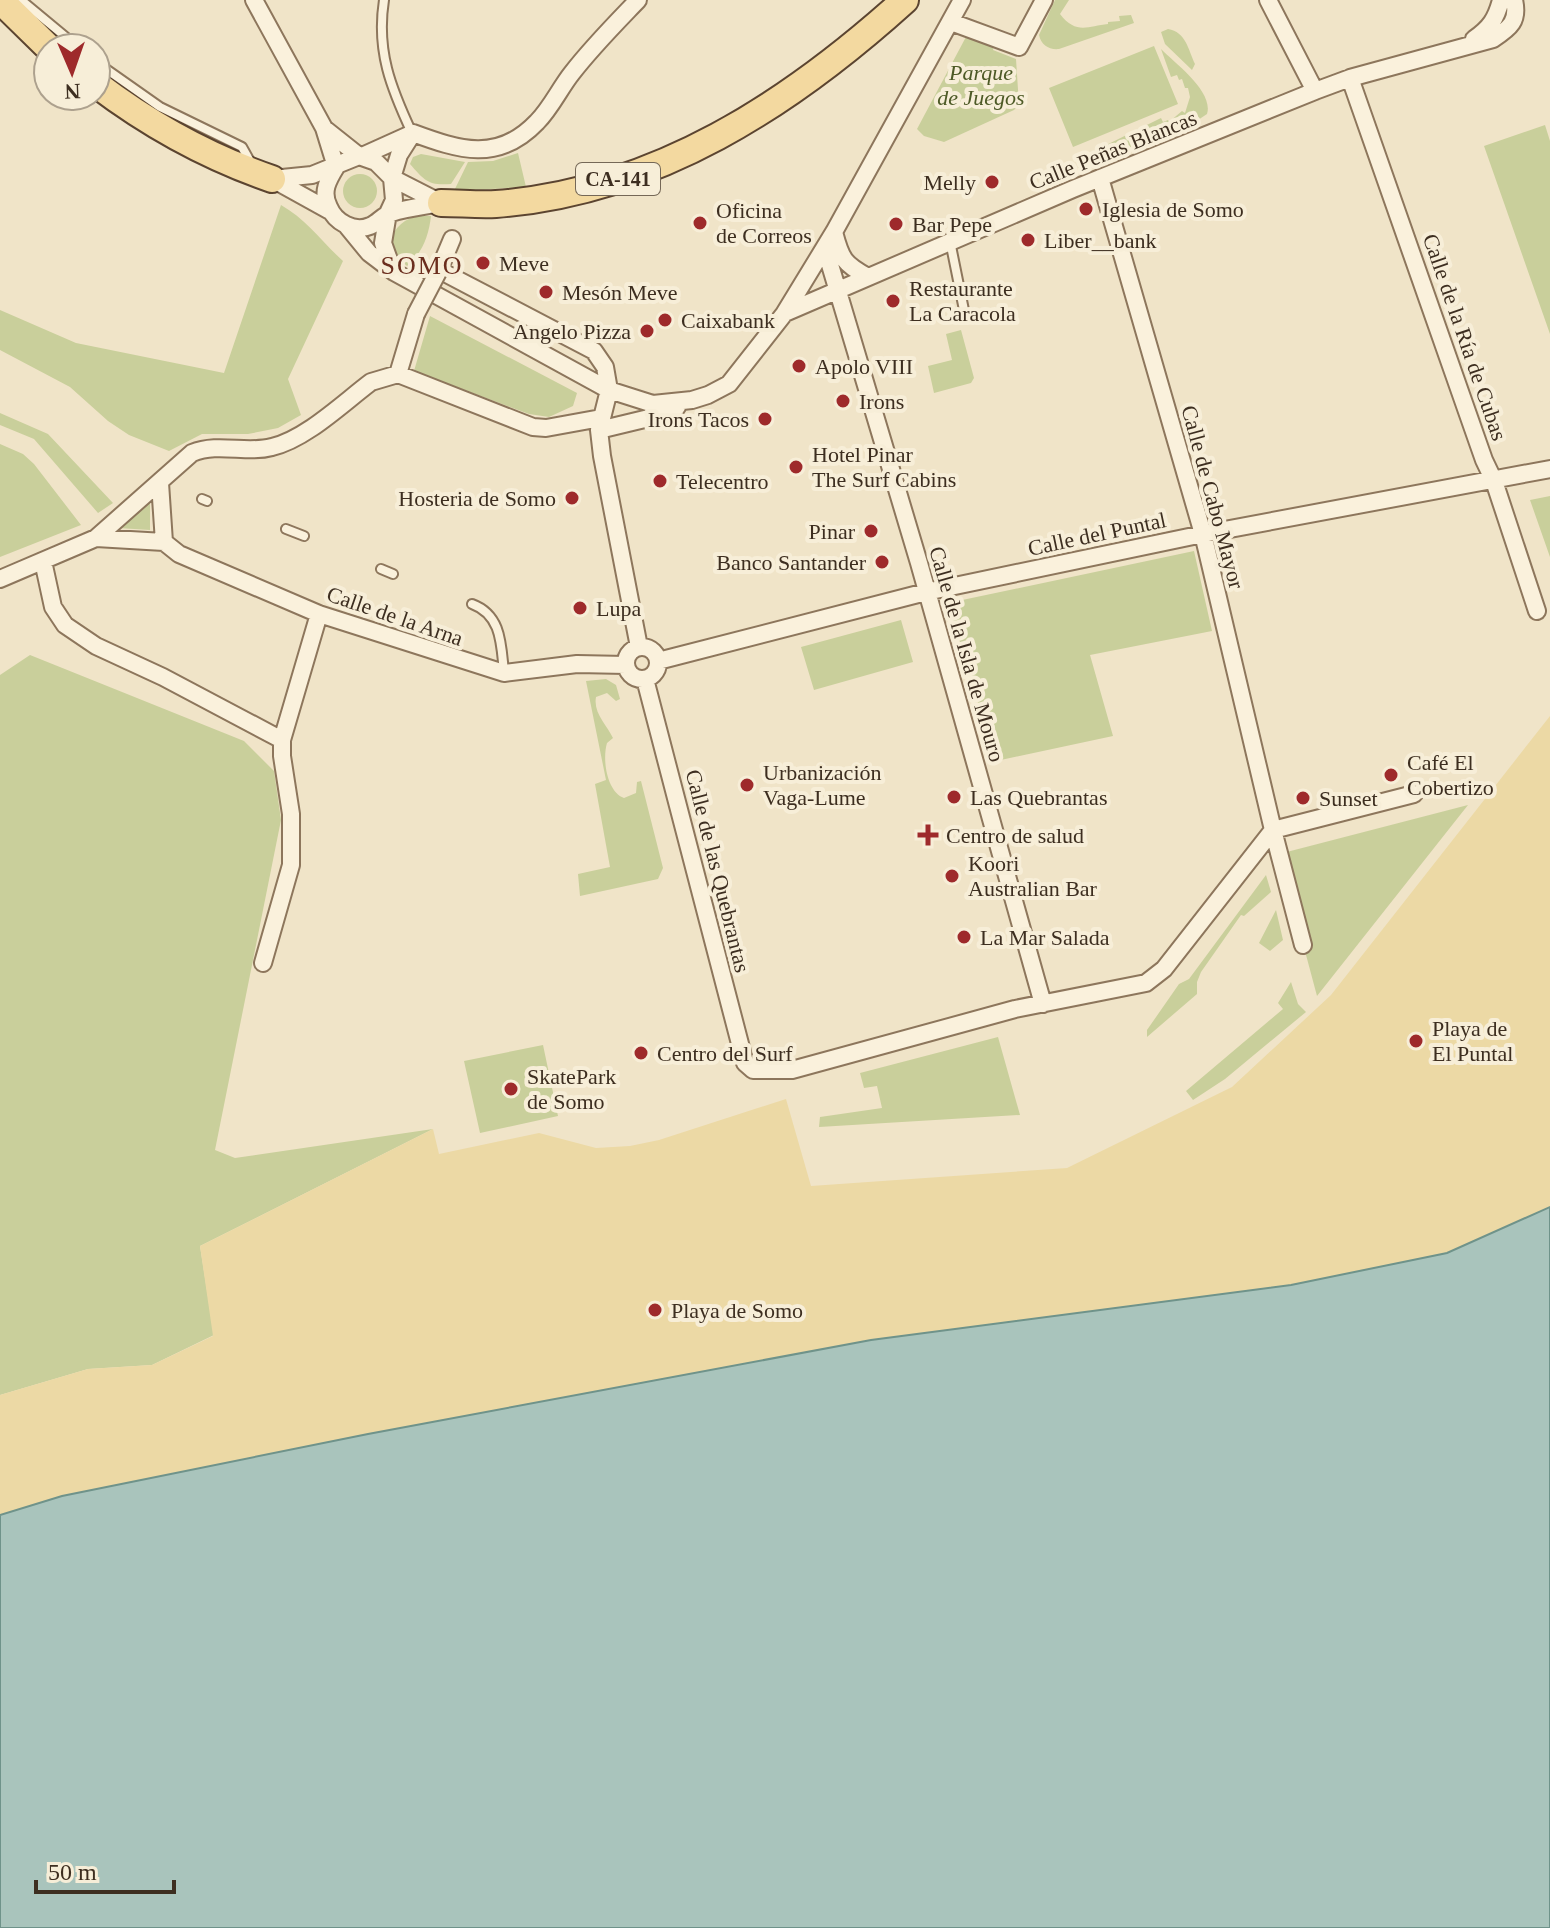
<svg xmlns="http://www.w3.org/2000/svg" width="1550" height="1928" viewBox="0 0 1550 1928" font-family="'Times New Roman',serif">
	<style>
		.green { fill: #c9cf9b }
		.sand { fill: #ecd9a5 }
		.water { fill: #a9c4bc; stroke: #6f938a; stroke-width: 2 }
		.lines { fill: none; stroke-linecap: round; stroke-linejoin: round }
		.lane-casing { stroke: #8d765c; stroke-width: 12 }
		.street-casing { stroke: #8d765c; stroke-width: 20 }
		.primary-casing { stroke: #5b4430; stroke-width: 30 }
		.lane { stroke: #faf1dc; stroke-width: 8 }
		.street { stroke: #faf1dc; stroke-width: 16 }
		.primary { stroke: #f3d9a0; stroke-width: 26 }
		.street-bridge-casing { stroke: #8d765c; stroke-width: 20; stroke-linecap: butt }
		.street-bridge { stroke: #faf1dc; stroke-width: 16 }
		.poi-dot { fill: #9e2a2b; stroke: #f7eed8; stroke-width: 3 }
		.labels { text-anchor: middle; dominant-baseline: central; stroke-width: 8; stroke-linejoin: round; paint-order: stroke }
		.shield { fill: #f7eed8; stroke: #756857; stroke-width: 2 }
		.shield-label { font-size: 20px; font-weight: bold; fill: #3d2e20 }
		.park-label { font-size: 22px; font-style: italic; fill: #4d5a26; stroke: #f7eed8 }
		.street-label { font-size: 22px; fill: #3d2e20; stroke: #f7eed8 }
		.poi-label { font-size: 22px; fill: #3d2e20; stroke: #f7eed8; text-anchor: start }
		.quarter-label { font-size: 26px; letter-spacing: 2px; fill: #6b2e1e; stroke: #f7eed8 }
	</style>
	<rect width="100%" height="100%" fill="#f0e4c8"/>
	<path class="green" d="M1055,0H1069L1060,14C1076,35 1088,26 1108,24V22L1120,21L1119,16L1131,15L1134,23L1059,49C1049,50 1041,45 1039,35Z
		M1168,29C1186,32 1188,49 1195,64L1192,70L1165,44L1161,32Z
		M967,35L994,45L993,50L1016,59L1019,105L1014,110L944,142L924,136L917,129Z
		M1154,46L1178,104L1073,147L1049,88Z
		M1161,49C1176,64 1214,92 1207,114L1195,122L1078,168V159L1161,118L1163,122L1168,120L1169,122L1182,111L1185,113L1190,97L1188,88H1185L1182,79L1179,80L1177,75L1171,77Z
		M1545,125L1550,141V334L1484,146Z
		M518,153L526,187L454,191L468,162L493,161Z
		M421,154L465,162L451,184C428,186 424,180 410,164L413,157Z
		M343 191a17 17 0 1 1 34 0a17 17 0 1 1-34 0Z
		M281,205C306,219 322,242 343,261L288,379L301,415L278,428L248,434H202L169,451L129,435L108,421L70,387L0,350V310L76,343L224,373Z
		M415,216H431C429,235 422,254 407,266C384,247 388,227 415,216Z
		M430,316L577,393L573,406L549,417L529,414L414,371Z
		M961,330L974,378L971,383L934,393L928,366L952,360L946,334Z
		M0,413L48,434L113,503L98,513L34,439L0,425Z
		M0,444L23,454L34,464L81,525L0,557Z
		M1550,496V557L1530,500Z
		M150,501V530L118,528Z
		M1194,551L1212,631L1090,655L1113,736L996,761L948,603Z
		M901,620L913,662L814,690L801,647Z
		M30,655L244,741L274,771L281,820L215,1150L235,1158L433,1129L200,1246L214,1335L152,1365L88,1369L0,1395V675Z
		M606,679L616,685L620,699L616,701L607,693L596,697C593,713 607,725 613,738L607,743C602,760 607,792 624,798L636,793L637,782L641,781L663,868L658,879L580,896L578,874L610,867L595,784L606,780L586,681Z
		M1468,805L1317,996L1279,854Z
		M1266,875L1271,892L1244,916L1241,915L1201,972L1197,982V994L1147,1037V1030L1179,984L1189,979Z
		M1276,910L1283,940L1270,951L1259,943Z
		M1291,982L1298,1004L1306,1012L1225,1079L1193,1100L1186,1091L1283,1009L1278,1003Z
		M998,1037L1020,1115L819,1127L820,1117L882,1108L877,1086L864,1088L860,1073Z
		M543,1045L558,1116L480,1133L464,1061Z"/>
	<path class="sand" d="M1550,716V1207L1447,1253L1291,1285L871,1340L62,1496L0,1515V1395L88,1369L152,1365L213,1336L200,1246L433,1129L439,1154L539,1133L596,1148L630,1146L659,1140L786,1099L811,1186L1067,1168L1232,1087L1331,995Z"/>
	<path class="water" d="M1550,1207V1928H0V1515L62,1496L368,1434L871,1340L1291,1285L1447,1253Z"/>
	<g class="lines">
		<defs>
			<path id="lane" d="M21,0L79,48
				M384,0C376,51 391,88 412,133
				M96,62L160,107L242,147L251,163
				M950,241L964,310
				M202,499L207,501
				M286,529L304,536
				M381,569L393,574
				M472,604C502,615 501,645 504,672"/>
			<path id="street" d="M254,0L324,128L336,167
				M1268,0L1315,91
				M951,22L1019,47L1044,0
				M1474,39C1490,28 1496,19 1501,0
				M1350,78L1484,460L1494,481L1537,611
				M325,129L359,156
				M413,133C459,150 498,163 537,122C551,108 560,88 572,73C592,47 616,23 638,0
				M362,156L413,133
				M336,167C328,180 321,192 329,207C335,222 354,233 370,226C378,223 383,215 391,213C407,208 425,206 441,203
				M392,178L441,203
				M392,178L399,155L413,133
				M1100,178L1203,534L1273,830L1303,945
				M272,179L312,175L359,156L376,162L392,178L394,200L388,213L383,243L393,271
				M274,180L330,211
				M346,225L369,253L394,272L609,390L653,404L692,400L708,395L729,384L784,314L834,232L962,0
				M834,232C841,259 844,264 868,277
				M452,239L439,270L594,351L605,367L609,390
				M825,248L919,563L1043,1004
				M785,313L1073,189L1315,91L1350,78L1493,39C1510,28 1519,21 1514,0
				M398,374L416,314
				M609,390L599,430L602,456L639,647
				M599,430L653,417L677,407
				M160,483L164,542
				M96,538L192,453C219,442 246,454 272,447C306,439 343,403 371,382L398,374L533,427L546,428L601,418
				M43,561L53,607L65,625L96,646L163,677L282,740
				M0,579L96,538L164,542L179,554L319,614L504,673L577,664L626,665
				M626 663a16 16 0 1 1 32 0a16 16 0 1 1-32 0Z
				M658,661L926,592L1203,534L1550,469
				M645,679L745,1063L753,1070H792L1015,1009L1146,983L1164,969L1273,830L1414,794
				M263,963L291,865V814L282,756V740L319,614"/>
			<path id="primary" d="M0,0L49,48
				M96,84C150,125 208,157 272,179
				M441,203C459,203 478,205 496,204C656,192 790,104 905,0"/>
		</defs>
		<use href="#lane" class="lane-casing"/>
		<use href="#street" class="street-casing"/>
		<use href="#primary" class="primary-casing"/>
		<use href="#lane" class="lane"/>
		<use href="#street" class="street"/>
		<use href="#primary" class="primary"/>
		<defs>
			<path id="street-bridge" d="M416,314L439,270"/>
		</defs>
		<use href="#street-bridge" class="street-bridge-casing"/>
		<use href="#street-bridge" class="street-bridge"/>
	</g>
	<g class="poi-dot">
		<circle cx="992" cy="182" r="8"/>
		<circle cx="1086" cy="209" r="8"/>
		<circle cx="700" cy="223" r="8"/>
		<circle cx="896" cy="224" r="8"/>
		<circle cx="1028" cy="240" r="8"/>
		<circle cx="483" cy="263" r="8"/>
		<circle cx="546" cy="292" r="8"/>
		<circle cx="893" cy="301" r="8"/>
		<circle cx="665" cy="320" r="8"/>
		<circle cx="647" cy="331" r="8"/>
		<circle cx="799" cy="366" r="8"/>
		<circle cx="843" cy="401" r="8"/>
		<circle cx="765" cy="419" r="8"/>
		<circle cx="796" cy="467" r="8"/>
		<circle cx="660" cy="481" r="8"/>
		<circle cx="572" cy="498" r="8"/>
		<circle cx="871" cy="531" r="8"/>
		<circle cx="882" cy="562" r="8"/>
		<circle cx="580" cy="608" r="8"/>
		<circle cx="1391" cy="775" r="8"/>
		<circle cx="747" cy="785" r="8"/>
		<circle cx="954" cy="797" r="8"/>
		<circle cx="1303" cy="798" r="8"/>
		<path d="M924 823h8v8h8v8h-8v8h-8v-8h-8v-8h8z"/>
		<circle cx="952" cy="876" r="8"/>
		<circle cx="964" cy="937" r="8"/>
		<circle cx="1416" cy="1041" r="8"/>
		<circle cx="641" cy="1053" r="8"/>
		<circle cx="511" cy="1089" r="8"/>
		<circle cx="655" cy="1310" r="8"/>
	</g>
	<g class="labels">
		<rect class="shield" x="576" y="163" width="84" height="32" rx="6"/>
		<g class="shield-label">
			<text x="618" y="179">CA-141</text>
		</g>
		<g class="park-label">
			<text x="981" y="72">Parque<tspan x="981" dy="25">de Juegos</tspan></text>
		</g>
		<g class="street-label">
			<text transform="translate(1113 150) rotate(-22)">Calle Peñas Blancas</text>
			<text transform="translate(1465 337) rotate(71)">Calle de la Ría de Cubas</text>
			<text transform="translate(1213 497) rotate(75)">Calle de Cabo Mayor</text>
			<text transform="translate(1097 534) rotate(-12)">Calle del Puntal</text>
			<text transform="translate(395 616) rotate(19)">Calle de la Arna</text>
			<text transform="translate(967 654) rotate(74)">Calle de la Isla de Mouro</text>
			<text transform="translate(718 871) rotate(76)">Calle de las Quebrantas</text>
		</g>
		<g class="poi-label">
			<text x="976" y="182" text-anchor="end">Melly</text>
			<text x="1102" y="209">Iglesia de Somo</text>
			<text x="716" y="210">Oficina<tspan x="716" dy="25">de Correos</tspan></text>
			<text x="912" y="224">Bar Pepe</text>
			<text x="1044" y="240">Liber__bank</text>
			<text x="499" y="263">Meve</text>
			<text x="909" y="288">Restaurante<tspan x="909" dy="25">La Caracola</tspan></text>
			<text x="562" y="292">Mesón Meve</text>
			<text x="681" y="320">Caixabank</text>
			<text x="631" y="331" text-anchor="end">Angelo Pizza</text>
			<text x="815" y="366">Apolo VIII</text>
			<text x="859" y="401">Irons</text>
			<text x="749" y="419" text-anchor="end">Irons Tacos</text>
			<text x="812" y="454">Hotel Pinar<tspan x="812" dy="25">The Surf Cabins</tspan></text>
			<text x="676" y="481">Telecentro</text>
			<text x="556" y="498" text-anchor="end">Hosteria de Somo</text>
			<text x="855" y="531" text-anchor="end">Pinar</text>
			<text x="866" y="562" text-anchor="end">Banco Santander</text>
			<text x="596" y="608">Lupa</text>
			<text x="1407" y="762">Café El<tspan x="1407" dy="25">Cobertizo</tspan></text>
			<text x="763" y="772">Urbanización<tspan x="763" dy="25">Vaga-Lume</tspan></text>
			<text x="970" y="797">Las Quebrantas</text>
			<text x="1319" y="798">Sunset</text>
			<text x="946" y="835">Centro de salud</text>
			<text x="968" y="863">Koori<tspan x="968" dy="25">Australian Bar</tspan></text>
			<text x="980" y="937">La Mar Salada</text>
			<text x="1432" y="1028">Playa de<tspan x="1432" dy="25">El Puntal</tspan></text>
			<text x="657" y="1053">Centro del Surf</text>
			<text x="527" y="1076">SkatePark<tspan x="527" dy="25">de Somo</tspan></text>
			<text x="671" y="1310">Playa de Somo</text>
		</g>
		<g class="quarter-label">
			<text x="422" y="265">SOMO</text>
		</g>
	</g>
	<g transform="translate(72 72) rotate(178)"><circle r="38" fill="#f7eed8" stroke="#ada18e" stroke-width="2"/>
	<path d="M0-6L14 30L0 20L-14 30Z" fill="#9e2a2b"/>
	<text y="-12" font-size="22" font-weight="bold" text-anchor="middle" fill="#3d2e20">N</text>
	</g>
	<path d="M36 1880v12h138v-12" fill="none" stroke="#3d2e20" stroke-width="4"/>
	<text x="48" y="1880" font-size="24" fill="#3d2e20" stroke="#f7eed8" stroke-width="6" paint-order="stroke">50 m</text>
</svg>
